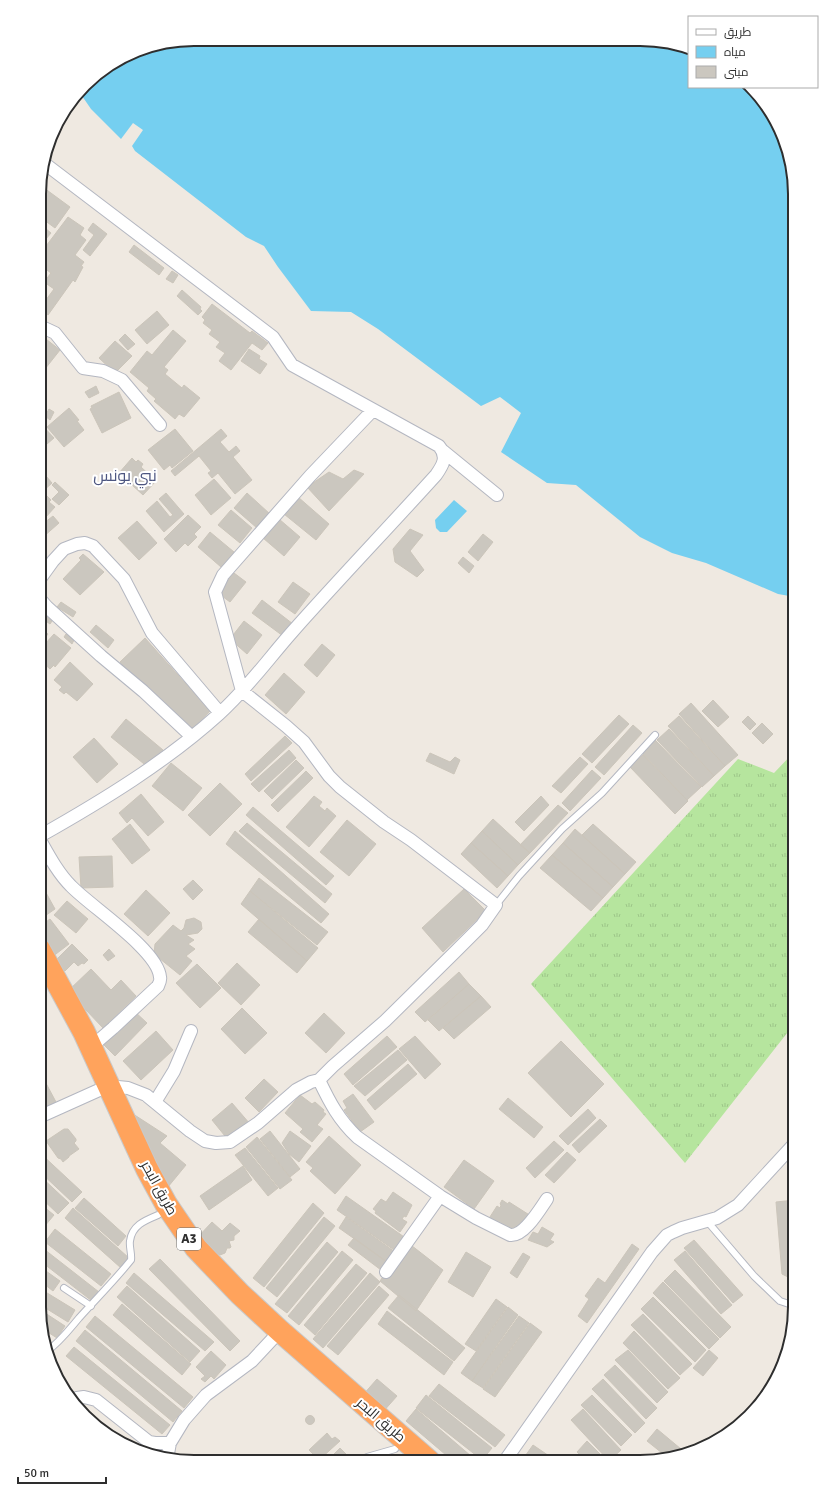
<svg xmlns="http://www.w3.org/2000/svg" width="834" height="1501" viewBox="0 0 834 1501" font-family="Signika,Cairo,sans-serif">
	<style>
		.grass { fill: url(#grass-tufts) }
		.water { fill: #75cff0 }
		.building { fill: #cbc7bf; stroke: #cbc5ba }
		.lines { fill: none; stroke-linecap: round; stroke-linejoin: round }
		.lane-casing { stroke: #b4b7c1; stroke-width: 8 }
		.street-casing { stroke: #b4b7c1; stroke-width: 14 }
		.highway-casing { stroke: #c9c9c9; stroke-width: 24 }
		.lane { stroke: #fff; stroke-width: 6 }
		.street { stroke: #fff; stroke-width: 12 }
		.highway { stroke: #ffa35c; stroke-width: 22 }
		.labels { text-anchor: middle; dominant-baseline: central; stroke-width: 4; stroke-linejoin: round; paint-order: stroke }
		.shield { fill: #fff; stroke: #6d6d6d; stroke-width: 1 }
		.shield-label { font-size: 13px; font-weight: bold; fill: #2e2e2e }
		.street-label { font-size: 14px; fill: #2e2e2e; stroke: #fff }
		.quarter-label { font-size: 16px; fill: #4d5680; stroke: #fff }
		.rim { fill: none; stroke: #2e2e2e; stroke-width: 2 }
	</style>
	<defs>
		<pattern id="grass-tufts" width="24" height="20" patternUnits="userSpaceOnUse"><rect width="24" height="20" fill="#b6e59e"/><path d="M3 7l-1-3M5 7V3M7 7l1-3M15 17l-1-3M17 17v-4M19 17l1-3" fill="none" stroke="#9dc588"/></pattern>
	</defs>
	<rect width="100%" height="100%" fill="#efe9e1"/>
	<path class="grass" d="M795,751V1023L685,1163L531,984L738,759L774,773Z"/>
	<path class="water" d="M194,39L670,42L689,48V87H750L769,108L787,144L795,194V597L778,594L706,563L672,553L640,537L576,485L547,483L501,452L521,413L500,397L481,406L378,329L351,312L311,311L278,267L264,246L246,237L135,151L132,146L143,130L133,123L121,139L91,109L80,93L92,78L135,51Z
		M454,500L467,511L447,532H440L436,528L435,520Z"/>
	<path class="building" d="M40,185L70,207L55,228L40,217Z
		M68,217L84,228L80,235L86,240L75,255L84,262L81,266L83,267L75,282L73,280L48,315L40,308L54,289L44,282L51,273L40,265V254Z
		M93,223L107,234L90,256L83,250L94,235L88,230Z
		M40,224L51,233L40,246Z
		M134,245L164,268L159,275L129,252Z
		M172,271L178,275L173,283L166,279Z
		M182,290L201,307L200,309L202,311L198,315L177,296Z
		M212,304L250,333L252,331L268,343L262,350L252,343L231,370L219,361L225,353L216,347L220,342L209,334L212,330L203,323L205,320L202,317Z
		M157,311L169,325L147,344L135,330Z
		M173,330L186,341L164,367L168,370L165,374L182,388L184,385L200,398L184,417L179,414L175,419L154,401L156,399L147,391L149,388L130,372L147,351L152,355Z
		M125,334L135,344L128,350L119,340Z
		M42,336L60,350L41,374L40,373V338Z
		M115,341L132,356L115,373L99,358Z
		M249,349L260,356L259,359L267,364L260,374L241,361Z
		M96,386L99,393L89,398L85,392Z
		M119,392L131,418L102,433L90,409L92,408L91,406Z
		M69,408L79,420L77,421L84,430L64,447L47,427Z
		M49,409L54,412L50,420L45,416Z
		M40,423L54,438L40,450Z
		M175,429L193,451L172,468L170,465L164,470L148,450Z
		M221,429L227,436L220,442L229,452L236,446L240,451L233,457L252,480L235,494L218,473L212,478L208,473L211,471L199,456L175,476L171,471Z
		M132,458L136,462L138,460L143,464L141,467L156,481L143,495L119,473Z
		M40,469L52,483L42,492L40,489Z
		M354,470L364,474L329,511L307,487L329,472L343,479Z
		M214,479L231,498L211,515L195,495Z
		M55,482L69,495L59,505L52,499L59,492L52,485Z
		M40,493L42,495L44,493L51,500L49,502L55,507L45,518L40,513Z
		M166,493L184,514L164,532L146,511L157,501L170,517L173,515L159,499Z
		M247,493L270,514L257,528L234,508Z
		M298,497L329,524L316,540L284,514Z
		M231,510L252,528L240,543L218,525Z
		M188,515L201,527L194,534L197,537L188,546L185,543L176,552L164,539Z
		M53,516L59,523L42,538L40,535V517L44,523Z
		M279,519L300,537L284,556L263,538Z
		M137,521L157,543L139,560L118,538Z
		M410,529L423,535L410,551L424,570L417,577L395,562L393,549Z
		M210,532L234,552L221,567L198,547Z
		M483,534L493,542L478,561L468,552Z
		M83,554L104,572L80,595L63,579L81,560L79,558Z
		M463,557L474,566L469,573L458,563Z
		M234,573L246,582L230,602L218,593Z
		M293,582L310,594L295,614L278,602Z
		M262,600L293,624L283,636L252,613Z
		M61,602L76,612L73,617L57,607Z
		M42,613L52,621L50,624L40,617Z
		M244,621L262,635L247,654L230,639Z
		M96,625L114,640L108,648L90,632Z
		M40,628L48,634L40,644Z
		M54,634L71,648L55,667L54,665L50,669L40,660V655L47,646L45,644Z
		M66,634L74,640L72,644L64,637Z
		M145,638L210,711L190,732L120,662Z
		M322,644L335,655L317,677L304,665Z
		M70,662L93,684L77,701L66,692L64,694L59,690L62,687L54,680Z
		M284,673L305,692L286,714L265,695Z
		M713,700L729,717L718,727L702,711Z
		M691,703L738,755L725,766L679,714Z
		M619,715L629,724L592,763L582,754Z
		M679,716L725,766L714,776L668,726Z
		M748,716L756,724L750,730L742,722Z
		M126,719L163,750L149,768L111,737Z
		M762,723L773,734L763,744L752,733Z
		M633,725L642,733L604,775L595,767Z
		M669,729L714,776L702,787L657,740Z
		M285,736L292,743L251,781L245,774Z
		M94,738L118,764L97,783L73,757Z
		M655,740L701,787L687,800L642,753Z
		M289,750L296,758L259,792L251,784Z
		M430,753L450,762L455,757L460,760L454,774L426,761Z
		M643,755L688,801L675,814L630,767Z
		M580,757L588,764L561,793L552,786Z
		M296,760L304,768L272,799L264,791Z
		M171,763L202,788L183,811L152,786Z
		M592,770L601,778L570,811L562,803Z
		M306,771L313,778L278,812L271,805Z
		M220,783L242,804L210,836L188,815Z
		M141,794L164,822L148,836L132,818L127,823L119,813Z
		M314,796L322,802L319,806L325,811L327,808L336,816L309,847L286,827Z
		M541,796L549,805L524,831L515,822Z
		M558,805L568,813L530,853L520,845Z
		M253,807L334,876L326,885L246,815Z
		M493,819L530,853L518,865L482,831Z
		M347,820L376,844L349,876L320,852Z
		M247,823L332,894L325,903L239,831Z
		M130,824L150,850L132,864L112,839Z
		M593,824L636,862L625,874L582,835Z
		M575,829L625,874L613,887L563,843Z
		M235,831L329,914L321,923L226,844Z
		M482,831L518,865L508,876L471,843Z
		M471,843L508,876L497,888L461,854Z
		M563,843L613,887L603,898L552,855Z
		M552,855L603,898L591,911L540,868Z
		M112,856L113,887L81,888L79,857Z
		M259,878L328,932L317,945L250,891Z
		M39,880L55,909L39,920Z
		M193,880L203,890L193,900L183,889Z
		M464,889L486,911L443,952L422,928Z
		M146,890L170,913L148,936L124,914Z
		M250,891L318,948L307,961L241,904Z
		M67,901L88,919L76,933L54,915Z
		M194,918L201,922L202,929L198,933L186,935L194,940L188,944L195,949L186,956L192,961L180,975L154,954L155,944L173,925L181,931L184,928L186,920Z
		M50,919L69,944L52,957L39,939V927Z
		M259,919L307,961L297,973L248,932Z
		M72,944L88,960L84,964L82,963L78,966L74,962L65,971L55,961Z
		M109,949L115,956L108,961L103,955Z
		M237,963L260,985L241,1005L218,983Z
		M197,964L221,988L200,1008L176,983Z
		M91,969L111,990L121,980L136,996L103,1028L68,991Z
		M459,972L469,984L425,1022L415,1012Z
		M469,984L481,996L439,1031L428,1020Z
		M481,996L491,1007L454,1039L443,1028Z
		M242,1008L267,1033L245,1054L221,1029Z
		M133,1010L147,1023L115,1056L100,1041Z
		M324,1013L345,1033L326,1053L305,1033Z
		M156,1031L173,1050L141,1080L123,1061Z
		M387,1036L397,1047L353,1085L344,1074Z
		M415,1036L441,1064L425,1079L399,1049Z
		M561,1041L604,1084L571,1117L528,1073Z
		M398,1050L407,1060L365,1096L354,1086Z
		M408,1064L417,1074L375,1110L367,1100Z
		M40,1072L56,1102L39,1111V1073Z
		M264,1079L278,1092L259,1112L245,1098Z
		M353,1094L374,1122L360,1132L344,1110L347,1108L343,1101Z
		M300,1095L312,1104L315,1102L324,1110L323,1112L326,1114L317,1125L323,1129L312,1142L300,1132L303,1129L285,1113Z
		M508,1098L543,1127L534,1138L499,1109Z
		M232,1103L250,1124L229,1141L212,1120Z
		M588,1109L596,1118L568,1145L559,1136Z
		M130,1112L167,1136L160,1143L186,1165L163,1193Z
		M600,1119L607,1126L579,1153L572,1145Z
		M64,1129H68L76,1139V1141L74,1143L79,1149L69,1156V1157L63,1162L61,1159L58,1158L46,1141Z
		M270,1131L300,1169L290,1177L260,1139Z
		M290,1131L311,1146L299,1162L289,1154L282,1143Z
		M329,1136L361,1165L335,1194L310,1171L313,1168L306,1162Z
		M257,1137L292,1180L280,1189L246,1147Z
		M554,1141L564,1150L535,1178L526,1168Z
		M245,1148L278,1188L268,1196L235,1155Z
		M39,1152L82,1192L72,1202L39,1171Z
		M567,1152L576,1160L554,1183L545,1175Z
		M464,1160L494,1181L474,1209L444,1187Z
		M243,1166L252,1180L209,1210L200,1196Z
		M39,1175L69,1203L58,1214L39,1196Z
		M393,1192L412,1205L406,1217L404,1216L402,1219L407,1222L400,1232L375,1213L376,1211L373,1209L381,1199L386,1202Z
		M346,1196L407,1239L397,1252L337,1210Z
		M84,1198L126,1236L118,1246L75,1208Z
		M502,1200L508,1204L509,1202L531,1216L518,1232L488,1220L497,1206L500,1208L501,1205L500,1204Z
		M795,1200V1279H792L782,1274L776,1202Z
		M39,1203L54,1215L44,1227L39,1223Z
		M313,1203L324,1213L264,1287L253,1278Z
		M73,1208L129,1258L121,1268L65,1218Z
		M324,1217L335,1226L277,1297L266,1288Z
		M346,1217L395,1252L387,1262L339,1228Z
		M212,1222L222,1231L230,1223L240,1231L234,1236V1240L229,1241L231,1247L230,1248H227L225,1253L220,1255L204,1247L197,1238Z
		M542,1227L554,1234L550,1240L554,1242L547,1247L528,1240L533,1232L538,1234Z
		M55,1229L111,1274L101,1286L45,1242Z
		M354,1238L387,1262L381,1270L348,1245Z
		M694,1240L743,1295L733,1303L684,1248Z
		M327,1242L338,1252L287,1313L275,1304Z
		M407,1242L443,1270L416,1311L380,1281Z
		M632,1244L639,1249L587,1323L578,1316L589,1299L585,1296L598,1278L605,1283Z
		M40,1246L99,1292L92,1301L39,1260V1248Z
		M342,1251L353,1260L299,1325L288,1316Z
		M685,1251L732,1305L721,1314L674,1260Z
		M466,1252L491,1267L473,1297L448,1282Z
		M523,1253L530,1257L517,1278L510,1273Z
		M160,1259L240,1341L230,1351L149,1269Z
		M356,1264L367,1273L315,1335L304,1325Z
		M39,1266L60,1281L53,1291L39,1280Z
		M675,1270L731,1327L720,1338L664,1281Z
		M134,1273L214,1342L205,1351L126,1283Z
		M370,1273L380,1282L323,1348L313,1339Z
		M663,1282L719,1339L709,1349L653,1293Z
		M127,1286L200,1351L190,1362L117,1297Z
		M379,1286L389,1295L338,1355L327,1346Z
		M39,1288L75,1310L68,1322L39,1304Z
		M399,1295L465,1348L454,1361L388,1308Z
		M653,1297L706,1350L695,1362L641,1309Z
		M496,1299L507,1307L476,1351L465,1344Z
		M122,1304L191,1364L182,1375L113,1315Z
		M508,1307L518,1315L472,1381L461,1373Z
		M39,1309L65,1326L57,1338L43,1329Z
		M387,1311L453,1362L444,1375L378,1324Z
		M643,1314L692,1364L680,1375L631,1325Z
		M95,1316L193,1397L184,1408L86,1327Z
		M519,1316L529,1323L483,1388L472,1381Z
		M530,1323L542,1332L495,1397L483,1389Z
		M85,1330L182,1411L173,1422L76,1341Z
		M634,1331L680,1378L668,1389L623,1343Z
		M74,1347L170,1425L162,1434L66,1356Z
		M628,1350L668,1392L657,1403L615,1360Z
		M709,1350L718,1358L703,1376L693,1368Z
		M211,1351L226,1365L214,1379L211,1376L205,1382L201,1379L205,1376L196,1367Z
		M615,1365L657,1408L646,1419L604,1375Z
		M377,1379L397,1396L382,1413L362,1396Z
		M603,1379L645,1423L635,1433L592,1389Z
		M439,1384L505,1435L495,1447L429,1396Z
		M426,1395L492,1448L482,1460L416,1408Z
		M592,1395L632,1435L621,1446L581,1405Z
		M416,1409L478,1462L453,1461L406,1421Z
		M583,1409L621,1450L609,1461L571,1420Z
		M305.5 1420a4.5 4.5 0 1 1 9 0a4.5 4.5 0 1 1-9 0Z
		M657,1429L687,1454L667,1457L647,1441Z
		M327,1433L332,1439L335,1437L340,1441L319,1460L309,1450Z
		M587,1441L606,1460L604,1462H587L577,1452Z
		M533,1445L558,1462H528L523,1459Z
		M340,1448L351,1459L349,1461H327Z"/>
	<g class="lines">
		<defs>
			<path id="lane" d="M496,905L519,876L562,829L602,793L655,735
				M707,1221L754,1276L780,1301L789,1304L795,1303
				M64,1288L91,1306
				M46,1352C60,1342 68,1331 79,1318C96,1299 115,1280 131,1260C132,1254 129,1247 130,1241C132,1225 146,1220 158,1215
				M361,1461L367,1457L395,1449"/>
			<path id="street" d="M40,326L55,333L83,368L103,371L122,380L160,425
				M443,451L497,495
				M40,579L53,561L64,549L77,544L85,543L93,546L124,579L152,633L220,713
				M40,596V599L47,607L101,656L143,691L192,737
				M40,836C102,801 166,762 219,714C247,689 269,658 293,631C340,578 389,527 436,475C443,465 448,457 439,446L292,365L273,337L44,163
				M40,840C49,856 58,873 71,886C90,906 158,950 160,977C161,980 159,984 158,986L113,1028L91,1047
				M319,1080C330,1103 339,1120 357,1137L440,1196L476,1218L510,1235C524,1237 540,1209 547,1199
				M155,1102L174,1071L191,1031
				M39,1117L108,1086L128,1088L146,1095L190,1131L205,1141L216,1143L230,1142L258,1123L296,1090L311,1082L319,1080L333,1066L385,1021L455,952L482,925L496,905L411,840L384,822L340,787L329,776L304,742L286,726L242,691L215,592L223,575L310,476L373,410
				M386,1272L440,1196
				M72,1401L77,1398L84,1397L96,1400L149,1442L155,1443H170
				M167,1459L170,1443L184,1420L206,1395L252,1361L280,1331
				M504,1462L652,1252L667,1235L673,1232L682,1228L717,1218L738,1205L795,1143"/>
			<path id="highway" d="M39,949L84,1032L147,1169L166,1204L196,1248L240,1294L280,1331L429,1461"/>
		</defs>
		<use href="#lane" class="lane-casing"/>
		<use href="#street" class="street-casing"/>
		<use href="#highway" class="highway-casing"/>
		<use href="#lane" class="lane"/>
		<use href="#street" class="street"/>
		<use href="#highway" class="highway"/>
	</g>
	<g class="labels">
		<rect class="shield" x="177" y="1228" width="24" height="22" rx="3"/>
		<g class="shield-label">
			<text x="189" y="1239">A3</text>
		</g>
		<g class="street-label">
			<text transform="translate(159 1188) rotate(61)">طريق البحر</text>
			<text transform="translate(381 1420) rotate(41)">طريق البحر</text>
		</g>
		<g class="quarter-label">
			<text x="125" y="476">نبي يونس</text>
		</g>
	</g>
	<path d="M0 0H834V1501H0ZM194 46H640A148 148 0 0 1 788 194V1307A148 148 0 0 1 640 1455H194A148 148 0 0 1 46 1307V194A148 148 0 0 1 194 46Z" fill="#fff" fill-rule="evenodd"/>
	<path class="rim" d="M194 46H640A148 148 0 0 1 788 194V1307A148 148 0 0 1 640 1455H194A148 148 0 0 1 46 1307V194A148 148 0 0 1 194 46Z"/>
	<rect x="688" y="16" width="130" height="72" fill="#ffffff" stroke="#ababab"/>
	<rect x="696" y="29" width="20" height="6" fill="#ffffff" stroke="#ababab"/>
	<text x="724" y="36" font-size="12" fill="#2e2e2e">طريق</text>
	<rect x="696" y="46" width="20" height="12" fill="#75cff0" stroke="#ababab"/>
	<text x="724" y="56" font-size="12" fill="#2e2e2e">مياه</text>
	<rect x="696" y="66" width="20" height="12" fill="#cbc7bf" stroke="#ababab"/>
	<text x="724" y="76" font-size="12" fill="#2e2e2e">مبنى</text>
	<path d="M18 1477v6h88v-6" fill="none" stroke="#2e2e2e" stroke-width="2"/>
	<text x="24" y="1477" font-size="12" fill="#2e2e2e" stroke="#ffffff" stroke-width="3" paint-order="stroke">50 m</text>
</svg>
